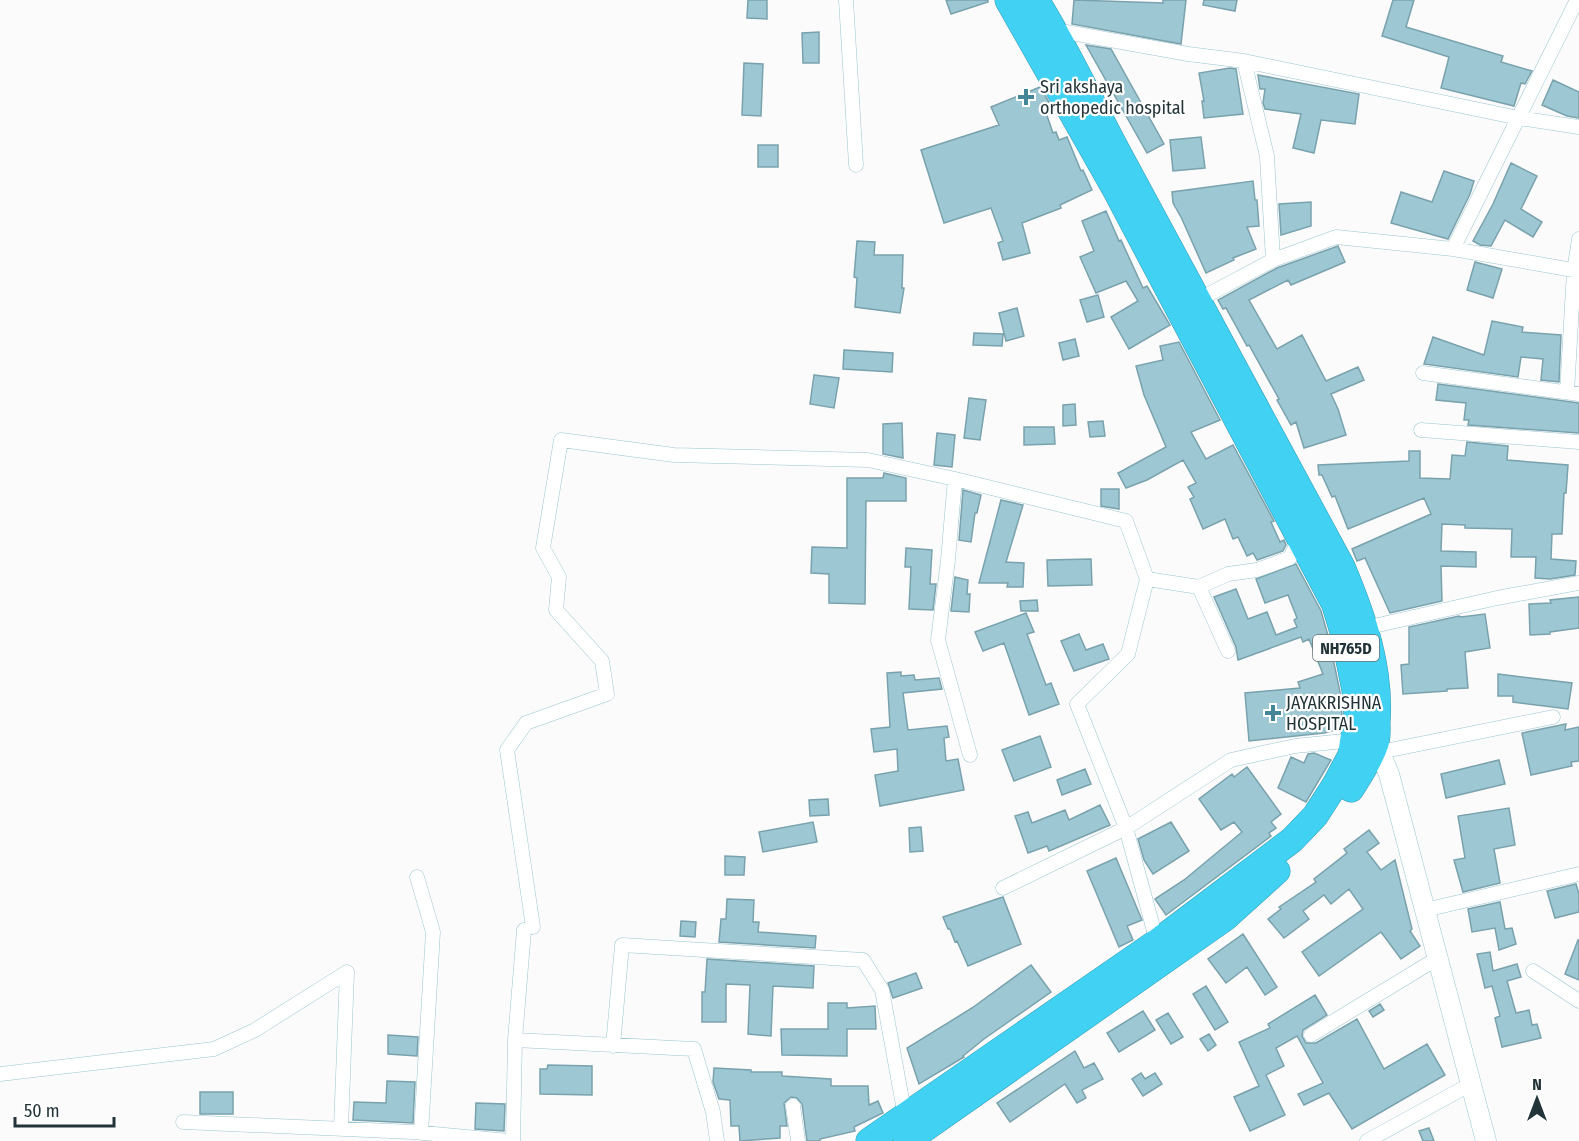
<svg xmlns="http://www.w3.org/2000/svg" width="1579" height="1141" viewBox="0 0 1579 1141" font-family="'Fira Sans Condensed',sans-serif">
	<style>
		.building { fill: #9dc7d3; stroke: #79a2ad; stroke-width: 1.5 }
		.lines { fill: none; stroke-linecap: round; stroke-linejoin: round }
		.street-casing { stroke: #9bc5d0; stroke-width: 15 }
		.secondary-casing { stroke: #9bc5d0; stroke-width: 21 }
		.highway-casing { stroke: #369ab1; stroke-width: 27 }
		.street { stroke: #fff; stroke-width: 14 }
		.secondary { stroke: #fff; stroke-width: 20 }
		.highway { stroke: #41d1f2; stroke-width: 26 }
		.poi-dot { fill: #448697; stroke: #fff; stroke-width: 2 }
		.labels { text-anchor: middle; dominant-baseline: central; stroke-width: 4.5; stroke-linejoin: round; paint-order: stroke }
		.shield { fill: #fff; stroke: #657174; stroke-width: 1.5 }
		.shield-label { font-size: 16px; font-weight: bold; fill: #233439 }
		.poi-label { font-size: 18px; fill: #233439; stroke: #fff; text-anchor: start }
	</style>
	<rect width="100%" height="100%" fill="#fbfbfb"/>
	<path class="building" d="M748,0H767V19L747,18Z
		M946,0H988V2L951,14Z
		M1074,0L1163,3V0H1186L1181,44L1072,24Z
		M1204,0H1237L1235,11L1203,5Z
		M1393,0H1414L1406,27L1503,56L1501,62L1532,71L1525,84L1521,83L1514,106L1441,88L1449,57L1382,36Z
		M819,32V63H803L802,33Z
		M1086,45L1111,49L1164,144L1147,153Z
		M744,63L763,64L761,116L742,115Z
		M1230,68L1236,69L1243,114L1204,118L1202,101H1204L1199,73Z
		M1258,75L1359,94L1355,124L1321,120L1314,153L1293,148L1301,114L1265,109L1263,103L1265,89H1260Z
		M1553,80L1579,92V118L1567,116L1542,105Z
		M1040,87L1049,102L1043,104L1053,133L1056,132L1059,140L1067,137L1081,171L1083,170L1092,190L1060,205L1061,208L1022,223L1030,253L1003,260L998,243L1003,241L991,208L944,223L921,150L999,125L991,107Z
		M1201,137L1205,168L1173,171L1170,140Z
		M758,145H778V167H758Z
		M1511,163L1537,176L1521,209L1542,222L1533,237L1505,220L1491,246L1480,245L1473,241L1493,204Z
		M1444,171L1474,181L1470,194L1448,239L1391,223L1401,192L1432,202Z
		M1253,181L1255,200H1257L1259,226L1247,227L1256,249L1233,258L1234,260L1206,273L1181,217L1173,203L1172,192Z
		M1311,202V226L1281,235L1279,204Z
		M1106,211L1119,241L1121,240L1143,288L1147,286L1170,325L1129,349L1111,317L1138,301L1126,281L1096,293L1080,257L1094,251L1082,221Z
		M857,241L875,242L874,255H903L902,288H904L900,313L855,307L857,278L854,277Z
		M1338,246L1345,262L1291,285L1288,280L1249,300L1277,349L1302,335L1326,381L1358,367L1364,380L1331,394L1338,409L1346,435L1304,448L1296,422L1291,425L1277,400L1279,399L1249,345L1247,346L1226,308L1223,309L1218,300L1277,268Z
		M1475,262L1502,269L1493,298L1467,290Z
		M1098,295L1104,317L1087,322L1080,300Z
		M1017,308L1024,336L1006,341L999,313Z
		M1492,321L1523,327L1522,332L1561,335L1559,382L1541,380L1543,359L1521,357L1518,377L1424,364L1433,337L1484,355Z
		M974,333L1003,334L1002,346L973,345Z
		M1075,339L1079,356L1063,360L1059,343Z
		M1179,342L1220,420L1191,432L1206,459L1233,445L1274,521L1271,522L1280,542L1284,540L1286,545L1283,551L1257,560L1253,553L1247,556L1238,537L1233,539L1225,519L1203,529L1190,499L1194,497L1188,487L1196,483L1183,460L1147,480L1126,488L1118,473L1166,447L1144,395L1136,366L1163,360L1160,346Z
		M844,350L893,353L892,372L843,369Z
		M814,375L839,378L834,408L810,404Z
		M1438,384L1579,403V433L1468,425L1469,420H1464L1466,403L1436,400Z
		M969,398L986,400L980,440L964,438Z
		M1075,404L1076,425L1063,426V405Z
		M1103,421L1105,436L1090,437L1088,422Z
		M902,423L903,458L883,454V424Z
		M1024,427H1054L1055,444L1024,445Z
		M937,433L955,435L952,467L934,465Z
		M1467,442L1508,446L1507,460L1568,465L1566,493H1564L1562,534H1552L1551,559L1576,561L1575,575L1550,579L1535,578L1536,557H1511L1512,529L1465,528V525L1442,524L1441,551L1476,552V567L1441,566L1442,601L1390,613L1365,558L1357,561L1352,549L1431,514L1424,498L1348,529L1335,496L1332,497L1322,475H1319L1318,465L1409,461V451H1420V478L1450,479L1452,455L1465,456Z
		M884,473L906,478V501H866L865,604L829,603V574L811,573L812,547L847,548V478H883Z
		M1101,489H1119V509L1101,506Z
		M963,490L981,495L977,513H975L971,542L959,540Z
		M1001,500L1023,505L1006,562L1024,563L1023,587H1007L1008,583H979Z
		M906,548L932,550L930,584H936L933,610L909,609L911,567H905Z
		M1091,559L1092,585L1048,586L1047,560Z
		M1296,564L1321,611L1329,639L1340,692L1342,715L1340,729L1324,733L1249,741L1245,693L1300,688L1298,682L1323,674L1309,639L1303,642L1301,637L1238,660L1236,647L1214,597L1236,589L1248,619L1267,612L1276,635L1297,627L1294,620L1297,618L1288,595L1265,603L1256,579Z
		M955,577L968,580L967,594H970L969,612L951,611Z
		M1579,597V628L1550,632V634L1530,635L1529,604L1551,603L1550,600Z
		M1037,600L1038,611H1021L1020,601Z
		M1026,613L1034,632L1027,634L1046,685L1051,683L1059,704L1029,715L1004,643L983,651L975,632Z
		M1485,614L1490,648L1465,652L1468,688L1447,689V691L1403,694L1401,665L1409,664V627L1459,616L1461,617Z
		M1079,634L1086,650L1103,644L1109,659L1074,671L1061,641Z
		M901,672V676L914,675L915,680L939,678L942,689L903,693L908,730L947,726L949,737L944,738L946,761L958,759L964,790L880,806L875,775L898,771L897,749L874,752L871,729L890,727L887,673Z
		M1498,674L1572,683L1568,709L1513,702V696H1498Z
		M1566,724L1565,730L1579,727V761L1571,762L1572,766L1531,775L1522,733Z
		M1040,736L1051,767L1014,781L1002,750Z
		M1314,753L1331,760L1306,802L1278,788L1291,757L1304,763L1308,754Z
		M1499,760L1505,784L1446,798L1441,774Z
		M1247,767L1281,814L1271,822L1276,828L1269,833L1271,836L1166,915L1155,899L1184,880L1242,832L1234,822L1221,830L1199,799L1232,774L1234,777Z
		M1085,769L1091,784L1062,795L1057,780Z
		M828,799L829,815L810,816L809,800Z
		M1100,805L1110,825L1049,851L1047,846L1028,853L1015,816L1028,812L1032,823L1065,810L1069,820Z
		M1509,808L1515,845L1494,849L1500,883L1463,892L1454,860L1465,858L1458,816Z
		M813,822L817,842L763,852L759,832Z
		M1171,822L1189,851L1153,874L1144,860L1138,839Z
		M921,827L923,851L910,852L909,828Z
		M1369,830L1379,843L1367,852L1381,870L1395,860L1412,929L1410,931L1420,946L1401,959L1381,932L1319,976L1302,952L1363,909L1349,889L1331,904L1324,895L1303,911L1309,919L1284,938L1268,919L1281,909L1279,907L1316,882L1314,879L1347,853L1344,849Z
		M725,856L745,857L744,875H725Z
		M1116,858L1142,920L1127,926L1133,940L1119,947L1087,871Z
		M1576,884L1579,894V912L1555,918L1547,891Z
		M1003,897L1021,944L968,966L957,941L955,942L950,929H948L943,917Z
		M727,899L754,900L753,922H759L758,932L816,936L815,948L719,942L721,919H726Z
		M1500,902L1505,929L1512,928L1516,944L1499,950L1495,928L1472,932L1468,909Z
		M681,921L696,922L695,937L680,936Z
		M1243,934L1277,987L1265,995L1247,967L1226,983L1208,959Z
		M1578,940H1579V980L1565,974Z
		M1490,952L1493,971L1517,964L1521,977L1507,981L1516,1013L1529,1010L1532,1025L1537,1024L1541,1038L1502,1047L1495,1018L1500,1016L1492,986L1485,988L1477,954Z
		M707,959L814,966L813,988L773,986L771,1036L748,1034L750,985L726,984V1022H702V992H705Z
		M1031,965L1051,992L984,1039L963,1056L964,1057L919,1084L907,1048L972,1008Z
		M916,973L922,988L893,998L888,983Z
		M1206,986L1228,1022L1215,1030L1193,994Z
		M1315,995L1327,1015L1303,1030L1302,1036L1306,1043H1316L1357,1019L1384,1069L1427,1044L1445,1075L1352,1129L1329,1093L1304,1105L1298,1094L1323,1083L1297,1036L1276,1048L1284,1066L1266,1075L1285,1115L1250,1131L1234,1097L1259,1086L1239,1042L1270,1028L1268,1024Z
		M828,1003H847V1008L875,1006L876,1029H847V1056L782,1055L781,1029H828Z
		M1380,1004L1384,1010L1373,1017L1369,1011Z
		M1143,1011L1155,1030L1119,1052L1107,1033Z
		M1168,1013L1183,1037L1171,1044L1156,1020Z
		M1209,1034L1216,1045L1208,1051L1200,1039Z
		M388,1035L418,1037L417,1056L388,1054Z
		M1075,1051L1084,1068L1094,1063L1103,1079L1082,1090L1086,1098L1077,1103L1065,1084L1010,1122L997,1103Z
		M548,1065L592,1066V1095L540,1094V1069H547Z
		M714,1068L751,1070V1072H782V1076L831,1079V1086H868L869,1105L878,1101L883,1113L854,1127L855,1131L820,1139V1141H807L802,1104L797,1098L791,1097L784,1103L787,1126H780V1138L740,1141L739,1126H731L730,1100L719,1099L713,1082Z
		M1141,1073L1145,1079L1155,1073L1162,1084L1143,1096L1132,1079Z
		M387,1081L415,1082L413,1123L353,1120L354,1102L386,1103Z
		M200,1092H233V1114H200Z
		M476,1103L505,1104L504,1131L475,1129Z
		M1429,1128L1434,1141H1423L1419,1131Z"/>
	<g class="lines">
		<defs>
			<path id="street" d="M846,0L856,165
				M1055,30L1188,54L1244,61L1519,118L1579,127
				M1244,61L1267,156L1273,260L1336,237L1453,249L1579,271
				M1453,249L1577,0
				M1198,300L1273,260
				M1423,373L1579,394
				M1567,392L1574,271L1579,239
				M1421,430L1579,442
				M1199,587L1228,574L1257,570L1290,558L1300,537
				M1365,628L1497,598L1579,583
				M1380,752L1553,717
				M970,755L938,640L948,560L955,479L1126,521L1147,579
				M417,877L433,932L421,1133
				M1003,888L1126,828L1231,760L1295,746L1354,740
				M1425,910L1579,874
				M533,927L507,750L526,723L607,694L602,661L556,610L559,577L543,548L561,440L674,455L868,460L955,479
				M1157,942L1126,828L1077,704L1128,654L1147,579L1199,587L1228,651
				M1533,971L1579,1001
				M1311,1035L1438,958
				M515,1040L694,1049L713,1112L717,1141
				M613,1046L622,945L863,960L882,990L905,1116
				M0,1074L214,1049L255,1030L347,972L341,1128
				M793,1106L798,1141
				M183,1122L413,1132L509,1141
				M513,1141L515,1040L524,930
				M1367,1141L1471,1084"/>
			<path id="secondary" d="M1370,739L1376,744L1389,774L1486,1141"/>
			<path id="highway" d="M1036,0C1068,51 1093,107 1122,160C1196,295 1269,431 1342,567C1363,617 1381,668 1377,722C1377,729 1378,738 1375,745C1370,760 1359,776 1351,789
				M869,1141L1157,942L1292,840L1315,816L1335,785L1351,755L1357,716L1355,690L1344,635L1335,605L1114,187L1008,0
				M907,1141L1225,918L1277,871"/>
		</defs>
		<use href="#street" class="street-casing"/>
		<use href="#secondary" class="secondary-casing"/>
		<use href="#highway" class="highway-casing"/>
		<use href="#street" class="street"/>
		<use href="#secondary" class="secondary"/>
		<use href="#highway" class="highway"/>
	</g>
	<g class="poi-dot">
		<path d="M1023 88h6v6h6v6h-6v6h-6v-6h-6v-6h6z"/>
		<path d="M1270 704h6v6h6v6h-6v6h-6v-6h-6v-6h6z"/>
	</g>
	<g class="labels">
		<rect class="shield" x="1313" y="635" width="66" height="26" rx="4.5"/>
		<g class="shield-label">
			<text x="1346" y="648">NH765D</text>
		</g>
		<g class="poi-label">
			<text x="1040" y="87">Sri akshaya<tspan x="1040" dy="21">orthopedic hospital</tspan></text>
			<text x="1286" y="703">JAYAKRISHNA<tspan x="1286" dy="21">HOSPITAL</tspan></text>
		</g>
	</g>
	<g transform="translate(1537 1099)" stroke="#ffffff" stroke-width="4.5" paint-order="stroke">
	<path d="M0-4.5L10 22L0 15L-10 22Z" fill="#233439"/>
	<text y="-9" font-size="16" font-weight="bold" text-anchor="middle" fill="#233439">N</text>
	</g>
	<path d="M15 1117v9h99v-9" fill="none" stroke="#233439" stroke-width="3"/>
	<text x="24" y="1117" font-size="18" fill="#233439" stroke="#ffffff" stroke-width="4.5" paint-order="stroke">50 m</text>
</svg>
